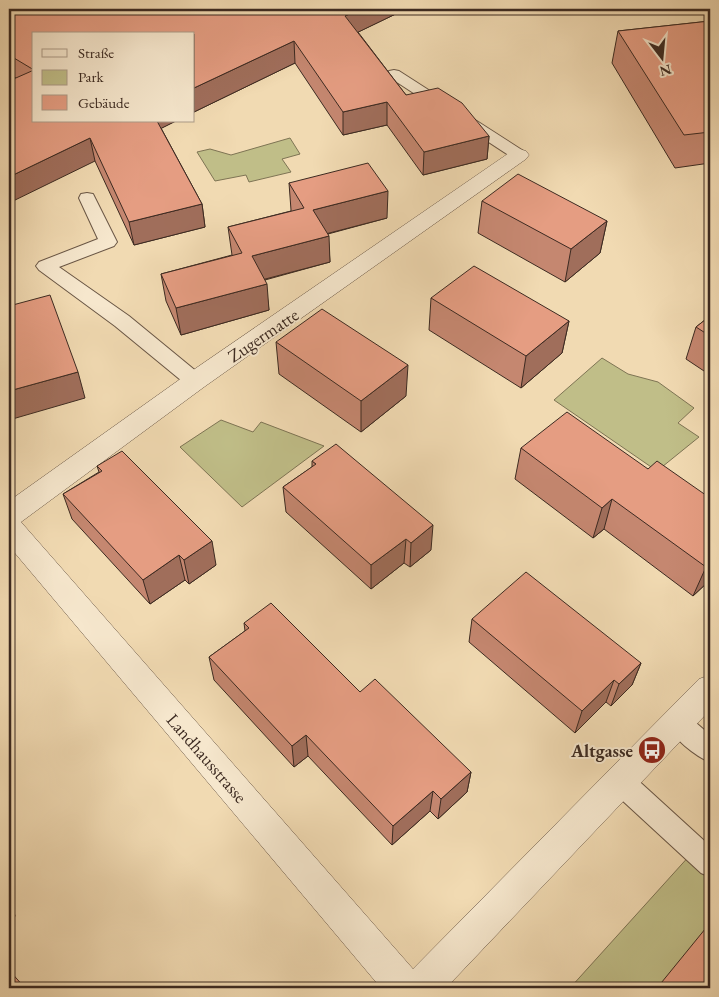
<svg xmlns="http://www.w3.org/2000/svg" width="719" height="997" viewBox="0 0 719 997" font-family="'EB Garamond',serif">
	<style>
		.green { fill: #c0be88; stroke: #7e7454 }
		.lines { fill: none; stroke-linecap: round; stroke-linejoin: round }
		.service-casing { stroke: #695645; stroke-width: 2 }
		.minor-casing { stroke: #695645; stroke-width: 1 }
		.service { fill: #f6e7cd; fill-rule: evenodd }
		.minor { fill: #f6e7cd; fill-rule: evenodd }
		.wall { fill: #c58770; stroke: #3c2a21 }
		.shaded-wall { fill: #a06e5b; stroke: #3c2a21 }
		.building { fill: #e59d82; stroke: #3c2a21 }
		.labels { text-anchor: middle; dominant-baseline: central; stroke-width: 4; stroke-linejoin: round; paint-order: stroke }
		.street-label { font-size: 18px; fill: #3c2a21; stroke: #f6e7cd }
		.poi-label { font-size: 18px; font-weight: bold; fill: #3c2a21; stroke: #f6e7cd; text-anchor: end }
	</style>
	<rect width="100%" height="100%" fill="#f1dab2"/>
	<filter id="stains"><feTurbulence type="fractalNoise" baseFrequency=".004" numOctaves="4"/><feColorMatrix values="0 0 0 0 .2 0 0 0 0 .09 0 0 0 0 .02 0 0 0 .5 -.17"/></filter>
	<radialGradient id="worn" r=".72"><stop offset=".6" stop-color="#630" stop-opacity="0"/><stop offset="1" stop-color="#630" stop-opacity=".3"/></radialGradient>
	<path class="green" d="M290,138L300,154L282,159L291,172L249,182L246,175L215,181L197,152L210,149L231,155Z
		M602,358L628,374L658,382L694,408L678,423L699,437L657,471L554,400Z
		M221,420L253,432L261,422L324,446L242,507L180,447Z
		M710,833V988H570Z"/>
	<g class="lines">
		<defs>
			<path id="service" d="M394,70L399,71L525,152L527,155L525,158H513L389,77L387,74L389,71Z
				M87,193L93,194L117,242L114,246L59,267L129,316L202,376L205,381L202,386L195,388L188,386L115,326L39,270L36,266L39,262L98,239L79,198L81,194Z
				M678,712L687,715L710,735V762C695,756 673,738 666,723L669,715Z
				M621,770L630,773L710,846V877L701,873L612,791L608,782L612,773Z"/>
			<path id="minor" d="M519,149L526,151L529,155L526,159L204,387L21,522L413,969L699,679L710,675V710L446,988H381L9,546V501L186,375L512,151Z"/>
		</defs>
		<use href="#service" class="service-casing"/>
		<use href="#minor" class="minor-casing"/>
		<use href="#service" class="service"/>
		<use href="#minor" class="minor"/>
	</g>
	<path class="wall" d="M9,9H406L358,32L406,95L489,136L487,159L423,175L387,125L343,135L295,63L161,128L202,204L205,227L134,245L95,161L16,78L9,73Z
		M710,21V163L675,168L612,63L618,31Z
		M289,183L387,218L328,234L330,262L265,280L269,310L181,335L166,301L161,274L232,255L228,227L291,211V210Z
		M482,201L607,221L600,253L565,282L478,233Z
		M431,298L569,321L562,353L521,388L429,330Z
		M710,316V375L686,359L696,327Z
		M276,342L406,396L361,432L279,374Z
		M521,448L648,469L710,498V580L693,596L604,529L593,538L515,479Z
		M312,461L431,550L410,567L404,563L371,589L286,512L283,487L312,467Z
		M97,466L216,565L189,584L185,580L150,604L72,519L63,494L99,472Z
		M472,619L641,663L632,685L611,706L606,702L575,733L469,642Z
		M244,623L360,692L471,772L467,792L438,819L430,811L392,845L308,756L294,767L214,680L209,657L245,631Z"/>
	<path class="shaded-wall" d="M360,9H406L346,38L345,16Z
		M294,41L295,63L194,112V88Z
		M387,102V125L343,135V112Z
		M153,121H176L154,132Z
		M489,136L487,159L423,175L424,152Z
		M90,138L95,161L9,203V177Z
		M388,191L387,218L314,237L313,210Z
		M202,204L205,227L134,245L129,222Z
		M607,221L600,253L565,282L571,249Z
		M329,236L330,262L254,282L252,256Z
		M267,284L269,310L181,335L176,308Z
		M569,321L562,353L521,388L526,356Z
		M408,365L406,396L361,432V401Z
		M78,372L85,398L9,420V391Z
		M612,499L604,529L593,538L602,508Z
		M433,525L431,550L410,567L411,543Z
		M406,539L404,563L371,589V565Z
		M212,541L216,565L189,584L184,560Z
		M179,555L185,580L150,604L143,580Z
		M710,563V580L693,596L706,567Z
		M641,663L632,685L611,706L619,684Z
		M614,680L606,702L575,733L582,711Z
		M306,735L308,756L294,767L292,746Z
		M471,772L467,792L438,819L441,799Z
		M433,791L430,811L392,845L393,826Z
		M9,907L15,915L9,945Z"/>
	<path class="building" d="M9,9H360L345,16L406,95L438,88L462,103L489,136L424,152L387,102L343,112L294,41L194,88V34H34V70L9,55Z
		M710,21V132L684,135L618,31Z
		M34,70V121H157L202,204L129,222L90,138L9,177V81Z
		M368,163L388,191L313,210L329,236L252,256L267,284L176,308L161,274L242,253L228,227L304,208L289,183Z
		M518,174L607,221L571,249L482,201Z
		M474,266L569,321L526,356L431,298Z
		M50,295L78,372L9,391V306Z
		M322,309L408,365L361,401L276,342Z
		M710,316V336L696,327Z
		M567,412L648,469L657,461L710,498V563L706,567L612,499L602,508L521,448Z
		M336,444L433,525L411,543L406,539L371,565L283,487L316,464L312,461Z
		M122,451L212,541L184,560L179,555L143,580L63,494L102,471L97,466Z
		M526,572L641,663L619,684L614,680L582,711L472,619Z
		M271,603L360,692L375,679L471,772L441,799L433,791L393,826L306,735L292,746L209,657L249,628L244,623Z
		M710,923V988H657Z
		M9,970L25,988H9Z"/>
	<defs>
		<symbol id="bus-disc" viewBox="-11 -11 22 22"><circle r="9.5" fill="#8f2418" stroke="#f6e7cd"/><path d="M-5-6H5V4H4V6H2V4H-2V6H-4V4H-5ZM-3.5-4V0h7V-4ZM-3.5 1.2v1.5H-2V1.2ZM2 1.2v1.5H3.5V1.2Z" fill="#fff"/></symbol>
	</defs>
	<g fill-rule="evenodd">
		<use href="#bus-disc" x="636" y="734" width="32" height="32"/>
	</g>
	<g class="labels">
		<g class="street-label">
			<text transform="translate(263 335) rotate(-34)">Zugermatte</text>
			<text transform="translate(207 758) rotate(49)">Landhausstrasse</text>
		</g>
		<g class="poi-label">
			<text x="633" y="750">Altgasse</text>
		</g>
	</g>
	<rect width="719" height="997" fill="none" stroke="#f1dab2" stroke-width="30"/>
	<rect x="10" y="10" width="699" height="977" fill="none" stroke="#3c2a21" stroke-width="2.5"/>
	<rect x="15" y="15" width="689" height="967" fill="none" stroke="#3c2a21"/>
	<rect x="32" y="32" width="162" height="90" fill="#f6e7cd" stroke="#ac9b88"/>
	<rect x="42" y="49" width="25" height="8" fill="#f6e7cd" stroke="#ac9b88"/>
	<text x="78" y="58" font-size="15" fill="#3c2a21">Straße</text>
	<rect x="42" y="70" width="25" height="15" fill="#c0be88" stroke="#ac9b88"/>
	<text x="78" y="82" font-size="15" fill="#3c2a21">Park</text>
	<rect x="42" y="95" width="25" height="15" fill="#e59d82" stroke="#ac9b88"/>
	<text x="78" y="108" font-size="15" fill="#3c2a21">Gebäude</text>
	<g transform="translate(662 58) rotate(164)" stroke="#f6e7cd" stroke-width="4" paint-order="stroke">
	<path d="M0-4L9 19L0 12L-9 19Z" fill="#3c2a21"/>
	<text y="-8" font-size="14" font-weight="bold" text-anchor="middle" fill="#3c2a21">N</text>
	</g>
	<rect width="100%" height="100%" filter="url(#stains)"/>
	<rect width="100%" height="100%" fill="url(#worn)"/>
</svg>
